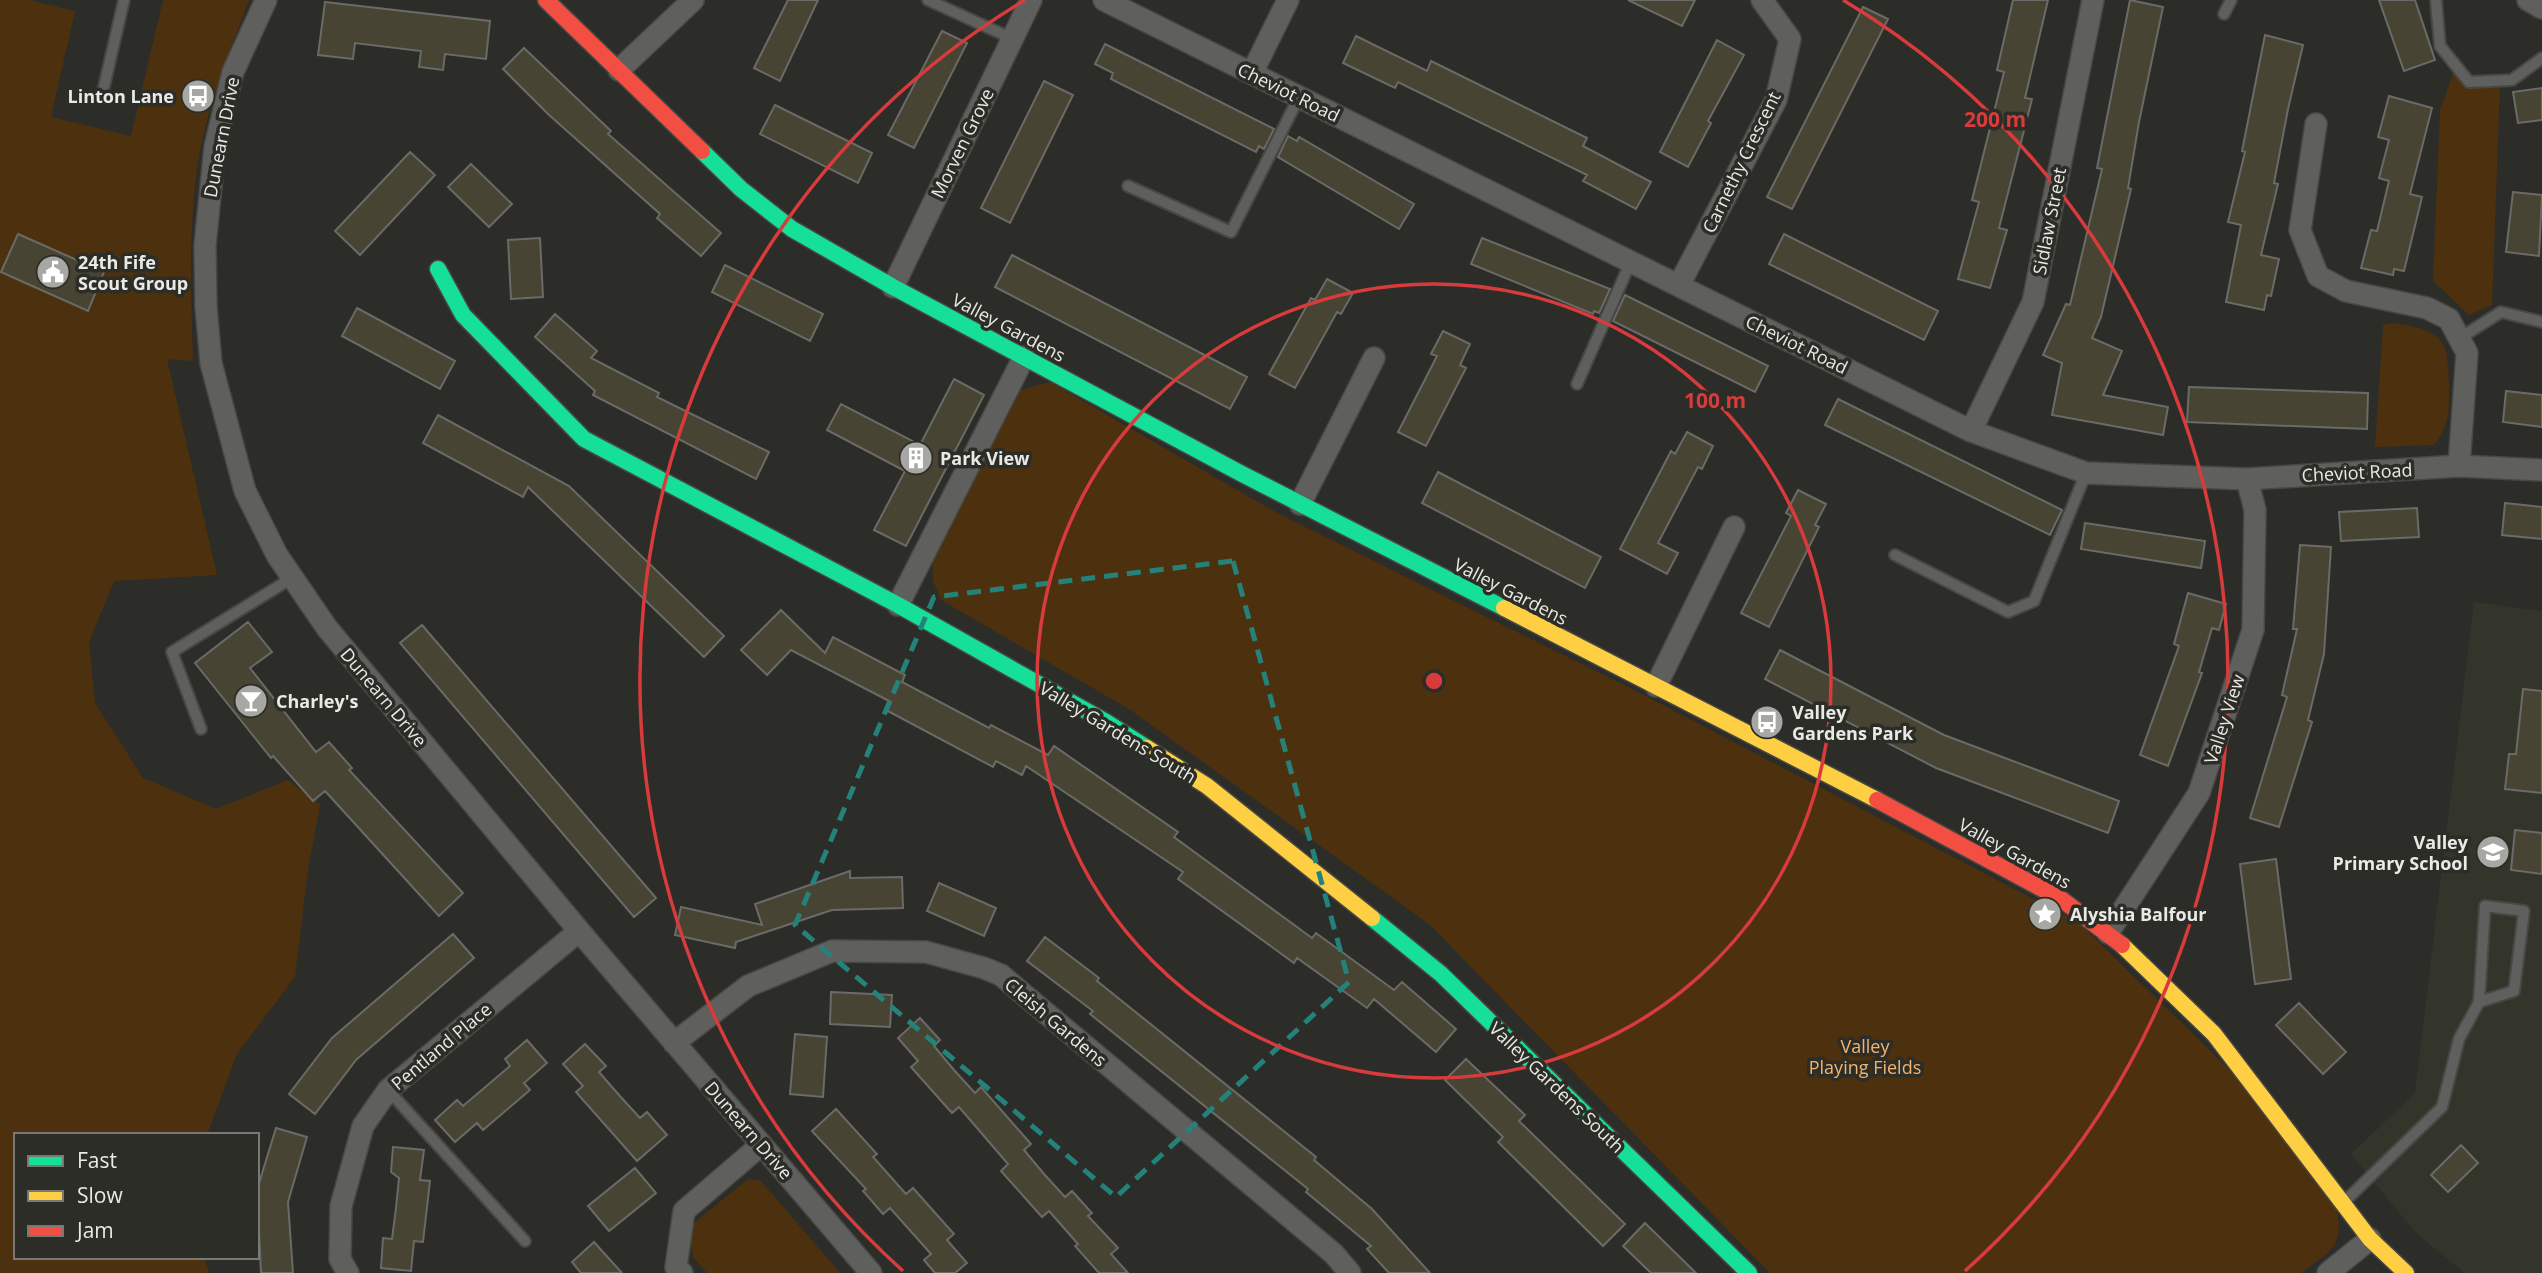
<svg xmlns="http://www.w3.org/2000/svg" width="2542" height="1273" viewBox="0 0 2542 1273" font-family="'Open Sans',sans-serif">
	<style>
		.built { fill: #34352a }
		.green { fill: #4d310f }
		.building { fill: #484434; stroke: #6a6a67; stroke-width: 2 }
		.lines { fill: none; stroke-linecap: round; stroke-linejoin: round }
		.lane-casing { stroke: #474744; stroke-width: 14 }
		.street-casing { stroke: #474744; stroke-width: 24 }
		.fast-casing { stroke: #474744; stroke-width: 19 }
		.slow-casing { stroke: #474744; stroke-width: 19 }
		.jam-casing { stroke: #474744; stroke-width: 19 }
		.lane { stroke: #5f5f5d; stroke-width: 10 }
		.street { stroke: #5f5f5d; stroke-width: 21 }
		.fast { stroke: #16e098; stroke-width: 16 }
		.slow { stroke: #ffcf43; stroke-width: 16 }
		.jam { stroke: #f24e42; stroke-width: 16 }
		.marked { fill: none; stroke: #25827a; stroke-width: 5; stroke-dasharray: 14 9; stroke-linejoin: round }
		.ring { fill: none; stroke: #d83b3b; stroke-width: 3.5 }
		.labels { text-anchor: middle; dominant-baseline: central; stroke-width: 7; stroke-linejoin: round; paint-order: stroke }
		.street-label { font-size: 18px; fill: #e9e9e5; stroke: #2d2d28 }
		.poi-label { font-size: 18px; font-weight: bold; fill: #e9e9e5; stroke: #2d2d28; text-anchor: start }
		.park-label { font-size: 18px; fill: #f4b36c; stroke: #2d2d28 }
		.centre { fill: #d83b3b; stroke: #2d2d28; stroke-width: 3.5 }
		.ring-label { font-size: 21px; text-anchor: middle; font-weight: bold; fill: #d83b3b; stroke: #2d2d28; stroke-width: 7; stroke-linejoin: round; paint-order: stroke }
	</style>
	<rect width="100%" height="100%" fill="#2c2c29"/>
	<path class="built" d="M2474,602L2542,611V1273H2465L2416,1233L2351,1154L2415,1093Z"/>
	<path class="green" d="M0,0H28L75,11L51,117L131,136L163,0H249C229,53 207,107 198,163C188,228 191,295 193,361L167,359L217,575L114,581L89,642L95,703L143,778L216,809L288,780L320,804L308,870L295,977L237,1054L207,1135H16V1257H203L210,1273H0Z
		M2455,68L2500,85L2492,305L2469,315L2433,281L2440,110Z
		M2394,323C2411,326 2433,328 2443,344C2450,356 2450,401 2448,415C2446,426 2441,437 2434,445L2375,447L2383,325Z
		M1050,382L1279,514L1642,694L2079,923L2236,1076L2337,1209C2344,1249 2330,1250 2301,1273H1770L1429,924L1129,709L941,600L933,581V560L1021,390Z
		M748,1179L760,1180L840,1273H707L693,1257L690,1241L694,1223Z"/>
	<path class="building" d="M788,0H818L780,81L754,68Z
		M1628,0H1695L1682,26Z
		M2013,0H2048L2025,98L2032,99L1999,228L2007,230L1990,288L1958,279L1979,202L1972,200L2004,72L1997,70Z
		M2130,0L2163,7L2139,122L2128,188L2131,189L2101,317L2092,338L2122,351L2103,395L2168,407L2163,435L2052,415L2062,363L2043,355L2066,304L2070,305L2102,169L2097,168Z
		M2379,0H2415L2435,60L2404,71Z
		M325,2L490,21L486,59L445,54L443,70L419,67L421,51L355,43L353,59L318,55Z
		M1863,7L1888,19L1792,209L1767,197Z
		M942,31L967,43L914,148L888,135Z
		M2265,35L2303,45L2288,109L2274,183L2278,184L2261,255L2279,259L2271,296L2267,295L2264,310L2226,302L2241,225L2228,222L2245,152L2242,151Z
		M1356,36L1427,71L1431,61L1587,138L1583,146L1651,182L1636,209L1583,181L1587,175L1398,82L1395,88L1343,63Z
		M1717,40L1744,55L1708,121L1711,123L1688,167L1660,152Z
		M1105,44L1274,129L1264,149L1259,146L1256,152L1111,79L1113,73L1095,64Z
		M524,48L611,131L608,134L721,233L701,256L657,218L660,214L548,114L503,69Z
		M1044,81L1073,95L1010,223L981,208Z
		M2542,88V120L2518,123L2513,92Z
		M2389,96L2432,108L2410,194L2422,197L2404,271L2394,269L2393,275L2361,268L2371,230L2377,231L2389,181L2379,178L2389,140L2378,137Z
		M775,105L872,153L858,183L760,134Z
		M1288,136L1297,141L1299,137L1414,204L1399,229L1278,157Z
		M410,152L435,175L360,255L335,231Z
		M471,164L512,204L489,227L448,187Z
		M2513,192L2542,195L2539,256L2506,252Z
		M18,234L104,272L88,311L1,272Z
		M1784,234L1938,311L1924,340L1769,264Z
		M540,238L543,297L511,299L508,240Z
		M1482,238L1610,289L1599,313L1594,311L1593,314L1471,264Z
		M1012,255L1247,377L1230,409L995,287Z
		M725,265L823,314L810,341L712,292Z
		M1327,279L1353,293L1341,314L1337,312L1295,388L1269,374L1311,298L1315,300Z
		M1625,295L1768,366L1755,392L1613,321Z
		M357,308L455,361L440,389L342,336Z
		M555,314L597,351L591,358L659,393L657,397L769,452L756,479L593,395L595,391L535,337Z
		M1443,331L1470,344L1460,365L1466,368L1426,446L1398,432L1437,356L1431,354Z
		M954,379L984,395L906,546L874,530L905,471L827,430L841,404L920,445Z
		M2189,387L2368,393L2367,429L2187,422Z
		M2506,391L2542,395V427L2503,422Z
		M1838,399L2062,510L2050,535L1825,425Z
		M438,415L569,486L724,636L704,657L528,487L523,497L423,443Z
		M1687,432L1713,446L1702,469L1698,467L1658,543L1678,553L1667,574L1620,549L1671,451L1675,454Z
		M1438,472L1601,557L1585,588L1422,503Z
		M1798,490L1826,504L1815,525L1819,527L1769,627L1741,613L1791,516L1786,513Z
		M2505,503L2542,507V539L2502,535Z
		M2417,508L2419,537L2341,541L2339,512Z
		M2085,523L2205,541L2201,568L2081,549Z
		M2300,545L2331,547L2324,654L2308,720L2312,722L2279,827L2250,818L2287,697L2282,695L2297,629H2293Z
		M2188,593L2226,604L2219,630L2212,628L2199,672L2202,673L2168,766L2140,755L2179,646L2174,644Z
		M781,610L825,653L833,637L905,675L902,682L989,728L991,725L1048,755L1054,746L1178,832L1174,837L1312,938L1316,933L1394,990L1402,982L1456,1029L1436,1052L1374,999L1367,1008L1297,958L1294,963L1178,879L1183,872L1026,766L1022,775L996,761L993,767L886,710L891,702L791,650L767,675L741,650Z
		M248,622L272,652L250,668L316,752L329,742L352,768L349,770L463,893L439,916L325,791L313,801L273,756L271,758L195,663Z
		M422,625L656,898L634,917L400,643Z
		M1780,650L1944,735L2119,801L2108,833L1936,768L1765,679Z
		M2523,689L2542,691V793L2505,789L2509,754H2516Z
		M2515,830L2542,833V874L2511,870Z
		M2276,859L2291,979L2255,984L2240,864Z
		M850,871V878L902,877L903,908L832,910L736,942L735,948L675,935L681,907L762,925L755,904Z
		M939,883L996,908L984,936L927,911Z
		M453,934L474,958L356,1060L315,1114L289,1094L332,1038Z
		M1045,937L1099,978L1097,981L1316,1157L1314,1160L1372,1209L1430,1273H1389L1367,1249L1371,1246L1306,1192L1308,1189L1090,1014L1093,1011L1027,961Z
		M831,992L892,995L890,1027L830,1024Z
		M2299,1003L2346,1052L2323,1074L2276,1025Z
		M920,1018L940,1040L934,1046L954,1070L975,1093L981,1087L1031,1144L1024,1150L1044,1174L1065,1197L1072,1191L1092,1213L1088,1216L1118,1248L1111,1254L1128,1273H1099L1075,1246L1078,1244L1049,1211L1042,1217L1001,1171L1008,1164L959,1107L952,1113L911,1067L918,1061L898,1038Z
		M795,1034L827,1037L823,1097L790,1094Z
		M527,1040L547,1063L524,1083L530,1090L483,1130L477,1123L455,1142L435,1120L457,1100L463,1106L510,1066L505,1059Z
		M585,1044L606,1066L599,1072L619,1095L640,1118L647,1112L667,1135L637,1161L576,1092L583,1086L563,1064Z
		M1466,1059L1525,1115L1519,1121L1625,1224L1603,1246L1498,1142L1503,1137L1445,1080Z
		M836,1109L877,1154L873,1157L906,1194L913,1188L954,1234L947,1240L967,1263L955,1273H935L924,1260L931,1254L890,1208L883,1214L863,1191L866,1189L812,1131Z
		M276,1128L307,1137L288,1202L293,1273H261L257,1190Z
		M2461,1145L2478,1163L2448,1192L2431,1175Z
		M393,1147L424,1150L420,1180L430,1181L423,1242L414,1241L411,1271L381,1268L383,1238L392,1239L396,1208L399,1178L391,1172Z
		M635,1168L656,1193L609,1231L588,1206Z
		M1645,1223L1696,1273H1651L1623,1246Z
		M594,1242L622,1273H581L572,1262Z"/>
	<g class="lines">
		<defs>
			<path id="lane" d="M928,0L1013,39
				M2436,0L2440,46L2469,82L2512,80L2542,58
				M2224,14L2231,0
				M103,91L124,0
				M1128,186L1231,232L1299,97
				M2460,338L2501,312L2542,322
				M1577,384L1631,261
				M1895,555L2008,612L2034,601L2086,473
				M201,729L172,652L292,578
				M388,1090L525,1241
				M2344,1202L2442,1107L2459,1039L2479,1002L2485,906L2524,911L2514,991L2479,1002"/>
			<path id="street" d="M266,0L233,72L215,147L205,245L206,307L211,363L245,491L277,555L327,628L586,939L871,1273
				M1104,0L1971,431L2086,473L2247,479L2459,466L2542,470
				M2528,0L2542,8
				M619,70L693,0
				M1252,73L1288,0
				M2316,124L2300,230L2318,276L2346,291L2427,308L2449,319L2467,353L2459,466
				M1679,285L1776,100L1790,39L1762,0
				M893,287L1031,0
				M1971,431L2033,302L2093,0
				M1300,504L1374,358
				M898,605L1024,357
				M1656,686L1734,527
				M2108,933L2199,793L2253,630L2255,510L2247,479
				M674,1043L748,986L832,951L926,952L984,968L1001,975L1022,993L1334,1254L1350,1273
				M348,1273L340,1259L341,1206L363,1126L388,1090L579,931
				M682,1273L676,1267L684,1211L761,1145
				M2328,1273L2370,1239"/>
			<path id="fast" d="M702,151L741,189L792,229L893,287L1242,474L1504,608
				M438,269L463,315L584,439L898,605L1106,722L1147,748
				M1372,918L1441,974L1749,1273"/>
			<path id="slow" d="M1504,608L1877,800
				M1147,748L1207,786L1372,918
				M2122,945L2214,1034L2370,1239L2406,1273"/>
			<path id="jam" d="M546,0L702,151
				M1877,800L2061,899L2122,945"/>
		</defs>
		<use href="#lane" class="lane-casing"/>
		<use href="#street" class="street-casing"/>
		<use href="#fast" class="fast-casing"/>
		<use href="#slow" class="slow-casing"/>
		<use href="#jam" class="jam-casing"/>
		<use href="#lane" class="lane"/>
		<use href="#street" class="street"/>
		<use href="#fast" class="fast"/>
		<use href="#slow" class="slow"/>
		<use href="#jam" class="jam"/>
	</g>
	<path class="marked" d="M1233,561L1349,982L1116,1197L795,925L934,597Z"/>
	<g class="ring">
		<circle cx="1434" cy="681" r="397"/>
		<path d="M903 1271A794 794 0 0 1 1025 0M1843 0A794 794 0 0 1 1965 1271"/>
	</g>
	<defs>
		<symbol id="bus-disc" viewBox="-11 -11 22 22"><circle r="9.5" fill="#a7a7a3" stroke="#2d2d28"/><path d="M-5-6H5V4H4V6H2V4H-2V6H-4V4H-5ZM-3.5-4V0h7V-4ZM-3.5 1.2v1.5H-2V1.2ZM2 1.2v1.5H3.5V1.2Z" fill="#fff"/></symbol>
		<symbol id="civic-disc" viewBox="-11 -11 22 22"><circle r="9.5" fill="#a7a7a3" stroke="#2d2d28"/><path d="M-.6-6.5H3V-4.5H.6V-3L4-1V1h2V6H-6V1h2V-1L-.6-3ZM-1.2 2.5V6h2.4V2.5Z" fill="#fff"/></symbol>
		<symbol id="building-disc" viewBox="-11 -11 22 22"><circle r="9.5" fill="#a7a7a3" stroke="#2d2d28"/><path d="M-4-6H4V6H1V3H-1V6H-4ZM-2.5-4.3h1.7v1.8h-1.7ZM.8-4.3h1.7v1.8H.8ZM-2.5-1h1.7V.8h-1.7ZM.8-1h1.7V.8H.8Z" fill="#fff"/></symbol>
		<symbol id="bar-disc" viewBox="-11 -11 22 22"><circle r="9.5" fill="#a7a7a3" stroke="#2d2d28"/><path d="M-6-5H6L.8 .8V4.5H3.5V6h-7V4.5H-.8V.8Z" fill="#fff"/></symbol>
		<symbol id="school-disc" viewBox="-11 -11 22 22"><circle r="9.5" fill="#a7a7a3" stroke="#2d2d28"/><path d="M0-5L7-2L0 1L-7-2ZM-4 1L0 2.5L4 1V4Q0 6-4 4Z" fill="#fff"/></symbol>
		<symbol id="sight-disc" viewBox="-11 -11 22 22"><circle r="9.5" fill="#a7a7a3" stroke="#2d2d28"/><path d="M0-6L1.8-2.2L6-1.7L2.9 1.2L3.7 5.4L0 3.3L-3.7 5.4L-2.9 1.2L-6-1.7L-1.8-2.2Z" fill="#fff"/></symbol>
	</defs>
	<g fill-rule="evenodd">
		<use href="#bus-disc" x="179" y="77" width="38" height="38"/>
		<use href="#civic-disc" x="34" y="253" width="38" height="38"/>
		<use href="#building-disc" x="897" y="439" width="38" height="38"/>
		<use href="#bar-disc" x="232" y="682" width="38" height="38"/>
		<use href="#bus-disc" x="1748" y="703" width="38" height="38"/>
		<use href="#school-disc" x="2474" y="833" width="38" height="38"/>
		<use href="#sight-disc" x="2026" y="895" width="38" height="38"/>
	</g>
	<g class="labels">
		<g class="street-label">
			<text transform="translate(1289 92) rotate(26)">Cheviot Road</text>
			<text transform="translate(221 137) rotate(-79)">Dunearn Drive</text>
			<text transform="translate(962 143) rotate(-64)">Morven Grove</text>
			<text transform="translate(1741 162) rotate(-64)">Carnethy Crescent</text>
			<text transform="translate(2049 221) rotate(-79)">Sidlaw Street</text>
			<text transform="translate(1009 327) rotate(28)">Valley Gardens</text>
			<text transform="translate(1797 344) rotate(26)">Cheviot Road</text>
			<text transform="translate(2357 472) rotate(-3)">Cheviot Road</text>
			<text transform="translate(1511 591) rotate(27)">Valley Gardens</text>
			<text transform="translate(384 697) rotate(50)">Dunearn Drive</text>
			<text transform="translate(2224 719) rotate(-72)">Valley View</text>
			<text transform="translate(1118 732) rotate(31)">Valley Gardens South</text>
			<text transform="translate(2015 853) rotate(29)">Valley Gardens</text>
			<text transform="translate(1056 1022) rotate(40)">Cleish Gardens</text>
			<text transform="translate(441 1046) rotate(-40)">Pentland Place</text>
			<text transform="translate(1557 1087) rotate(44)">Valley Gardens South</text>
			<text transform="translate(749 1130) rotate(49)">Dunearn Drive</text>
		</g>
		<g class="poi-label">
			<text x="174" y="96" text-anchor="end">Linton Lane</text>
			<text x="78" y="262">24th Fife<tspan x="78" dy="21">Scout Group</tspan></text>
			<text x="940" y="458">Park View</text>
			<text x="276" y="701">Charley's</text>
			<text x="1792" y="712">Valley<tspan x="1792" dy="21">Gardens Park</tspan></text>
			<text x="2468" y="842" text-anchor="end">Valley<tspan x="2468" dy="21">Primary School</tspan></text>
			<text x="2070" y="914">Alyshia Balfour</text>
		</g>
		<g class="park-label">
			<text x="1865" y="1046">Valley<tspan x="1865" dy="21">Playing Fields</tspan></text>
		</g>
	</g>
	<circle cx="1434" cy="681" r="10" class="centre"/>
	<g class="ring-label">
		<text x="1995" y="127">200 m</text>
		<text x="1715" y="408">100 m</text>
	</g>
	<rect x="14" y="1133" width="245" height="126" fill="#2d2d28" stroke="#787874" stroke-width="2"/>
	<rect x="28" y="1156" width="35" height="10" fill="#16e098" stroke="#787874" stroke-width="2"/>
	<text x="77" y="1168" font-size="21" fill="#e9e9e5">Fast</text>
	<rect x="28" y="1191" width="35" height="10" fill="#ffcf43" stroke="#787874" stroke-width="2"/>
	<text x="77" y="1203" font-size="21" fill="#e9e9e5">Slow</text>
	<rect x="28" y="1226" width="35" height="10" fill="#f24e42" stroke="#787874" stroke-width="2"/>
	<text x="77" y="1238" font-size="21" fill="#e9e9e5">Jam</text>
</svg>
